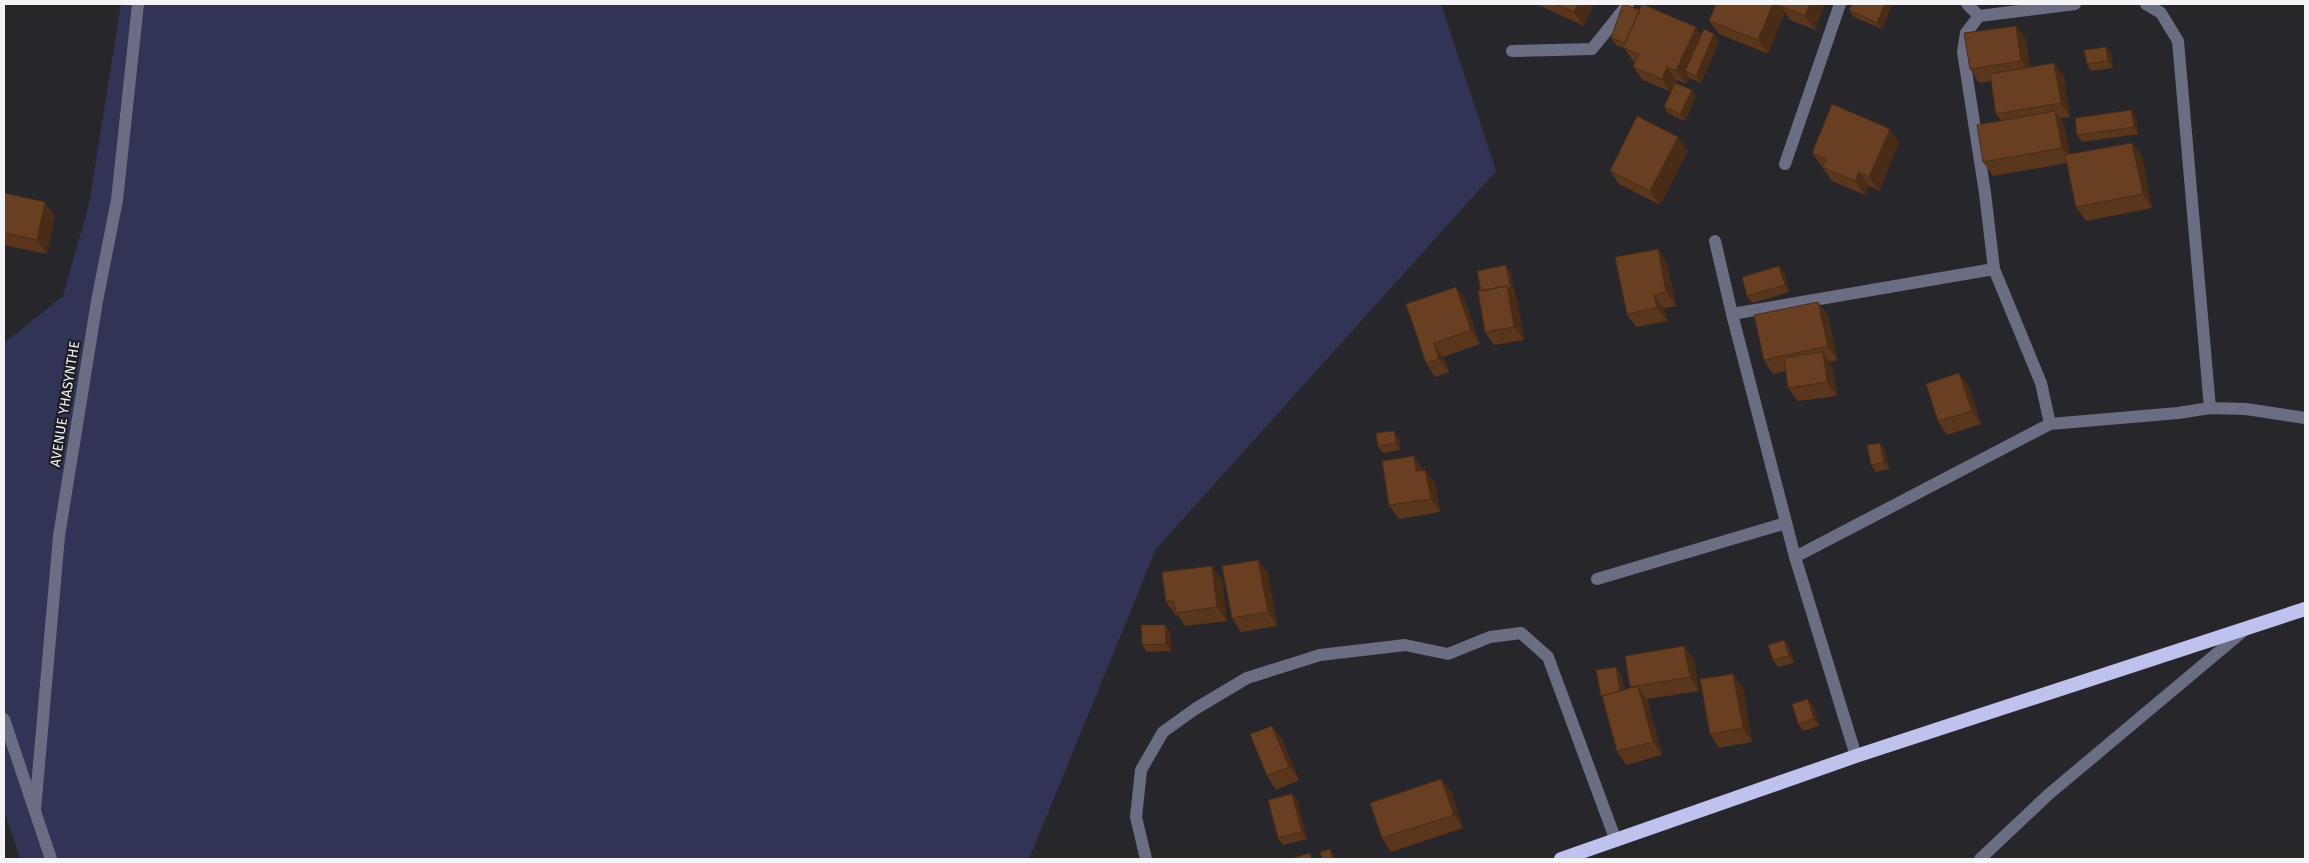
<svg xmlns="http://www.w3.org/2000/svg" width="2309" height="863" viewBox="0 0 2309 863" font-family="'Fira Sans',sans-serif">
	<style>
		.green { fill: #323456 }
		.lines { fill: none; stroke-linecap: round; stroke-linejoin: round }
		.minor { stroke: #6b6d82; stroke-width: 12 }
		.trunk { stroke: #bec2ec; stroke-width: 14 }
		.wall { fill: #59361c }
		.shaded-wall { fill: #492c16 }
		.building { fill: #683f20; stroke: #492c16 }
		.labels { text-anchor: middle; dominant-baseline: central; stroke-width: 4.5; stroke-linejoin: round; paint-order: stroke }
		.street-label { font-size: 14px; fill: #f4f4f7; stroke: #1d1e22 }
	</style>
	<rect width="100%" height="100%" fill="#27272b"/>
	<path class="green" d="M121,4H1441L1496,171L1156,549L1029,859H20L4,809V343L63,296L89,204Z"/>
	<g class="lines">
		<path class="minor" d="M1967,4L1979,16
			M2146,4L2161,13L2178,41L2210,408
			M1512,51L1592,49L1628,4
			M1785,164L1840,4
			M1715,241L1732,314L1994,269L2041,383L2050,424
			M1994,269L1985,193L1963,52L1966,33L1979,16L2075,4
			M1732,314L1795,557L1856,756
			M1795,557L2050,424L2178,413L2210,408L2246,409L2305,418
			M1597,579L1786,523
			M4,719L51,859
			M35,810L59,536L97,301L117,200L138,4
			M1146,859L1136,817L1141,770L1163,732L1195,709L1247,678L1320,655L1405,645L1448,654L1490,637L1521,633L1548,657L1616,841
			M1980,859L2049,794L2247,628"/>
		<path class="trunk" d="M1561,859L1856,756L2305,609"/>
	</g>
	<path class="wall" d="M1536,4H1594L1584,26Z
		M1716,4H1825L1815,30L1790,20L1785,12L1768,54L1719,34L1709,21Z
		M1852,4H1892V5L1882,29L1854,17L1849,10Z
		M1640,10L1696,27L1701,35L1719,41L1701,83L1690,78L1689,77L1686,84L1677,80L1676,83L1692,90L1696,97L1685,121L1669,114L1664,107L1671,92L1643,80L1633,67L1635,62L1633,61L1624,48L1616,45L1611,38Z
		M2026,39L2030,67L2064,77L2070,117L2060,118L2064,125L2070,154L2132,143L2142,156L2152,208L2086,221L2076,207L2067,163L1993,176L1983,162L2001,121L1996,114L1991,81L1979,83L1970,69Z
		M2106,47L2111,53L2113,68L2091,71L2087,64Z
		M2131,110L2136,117L2138,134L2082,142L2077,135Z
		M1899,142L1879,191L1869,186L1865,195L1832,181L1812,153Z
		M1688,151L1660,205L1619,184L1610,171Z
		M4,193L45,202L55,216L47,254L4,245Z
		M1658,249L1667,263L1676,306L1664,308L1667,321L1636,327L1627,314Z
		M1510,272L1515,297L1517,300L1524,340L1494,345L1485,332L1481,291Z
		M1784,273L1789,292L1752,303L1747,296Z
		M1456,287L1465,301L1480,344L1443,357L1449,372L1435,377L1426,363Z
		M1828,315L1837,360L1829,362L1832,366L1837,396L1798,401L1788,388L1786,371L1773,374L1764,360Z
		M1969,387L1981,424L1947,435L1938,421Z
		M1399,438L1400,450L1383,453L1378,446Z
		M1885,450L1889,469L1876,472L1871,465Z
		M1423,470L1435,483L1440,512L1399,519L1389,505Z
		M1258,560L1268,574L1277,626L1241,632L1232,618Z
		M1222,580L1227,621L1185,626L1178,615L1176,616L1166,602Z
		M1165,625L1170,632L1171,651L1147,652L1142,645Z
		M1784,640L1789,647L1794,663L1778,667L1773,660Z
		M1694,660L1699,691L1647,699L1662,755L1626,765L1617,751L1621,674L1624,690L1631,688L1630,687Z
		M1743,687L1752,742L1719,748L1710,734Z
		M1813,706L1819,726L1803,731L1798,724Z
		M1282,739L1299,780L1276,790L1267,776Z
		M1441,779L1451,792L1463,828L1391,852L1382,838Z
		M1292,794L1297,801L1307,839L1283,845L1278,838Z"/>
	<path class="shaded-wall" d="M1578,4H1594L1584,26L1574,12Z
		M1773,4H1788L1780,6L1785,12L1768,54L1758,40Z
		M1810,4H1825L1815,30L1805,16Z
		M1885,4H1892V5L1882,29L1877,23Z
		M2016,26L2026,39L2031,75L2021,61Z
		M1696,27L1705,41L1685,71L1689,77L1686,84L1676,71Z
		M1714,34L1719,41L1701,83L1696,76Z
		M2106,47L2111,53L2113,68L2108,61Z
		M2054,63L2064,77L2070,117L2061,103Z
		M1667,67L1677,80L1671,93L1662,79Z
		M1692,90L1696,97L1685,121L1680,114Z
		M2131,110L2136,117L2138,134L2134,127Z
		M2055,111L2064,125L2072,162L2062,148Z
		M1890,129L1899,142L1879,191L1869,177Z
		M1678,137L1688,151L1660,205L1650,191Z
		M2132,143L2142,156L2152,208L2143,194Z
		M1859,172L1869,186L1865,195L1855,181Z
		M45,202L55,216L47,254L37,240Z
		M1658,249L1667,263L1676,306L1666,292Z
		M1506,265L1510,272L1516,297L1511,290Z
		M1779,266L1784,273L1789,292L1785,285Z
		M1507,286L1517,300L1524,340L1514,327Z
		M1456,287L1465,301L1480,344L1471,330Z
		M1654,295L1664,308L1667,321L1657,308Z
		M1818,302L1828,315L1837,360L1828,346Z
		M1434,343L1443,357L1449,372L1439,359Z
		M1823,352L1832,366L1837,396L1827,382Z
		M1959,373L1969,387L1981,424L1972,411Z
		M1394,431L1399,438L1400,450L1396,443Z
		M1880,443L1885,450L1889,469L1884,462Z
		M1414,456L1423,469L1426,485L1416,471Z
		M1425,470L1435,483L1440,512L1431,499Z
		M1258,560L1268,574L1277,626L1268,612Z
		M1212,566L1222,580L1227,621L1217,607Z
		M1165,625L1170,632L1171,651L1166,644Z
		M1784,640L1789,647L1794,663L1789,656Z
		M1684,646L1694,660L1699,691L1690,677Z
		M1616,667L1621,674L1625,700L1620,693Z
		M1733,674L1743,687L1752,742L1743,728Z
		M1638,686L1647,700L1662,755L1653,742Z
		M1808,699L1813,706L1819,726L1814,719Z
		M1272,726L1282,739L1299,780L1289,767Z
		M1441,779L1451,792L1463,828L1454,815Z
		M1292,794L1297,801L1307,839L1302,832Z
		M1330,849L1335,856L1336,859H1332Z"/>
	<path class="building" d="M1556,4H1578L1574,12Z
		M1623,4L1640,10L1625,43L1611,38Z
		M1642,4L1696,27L1676,71L1667,67L1662,79L1633,67L1639,54L1623,48Z
		M1716,4H1773L1758,40L1709,21Z
		M1781,4H1810L1805,16L1780,6Z
		M1852,4H1885L1877,23L1849,10Z
		M2016,26L2021,61L1970,69L1964,33Z
		M1704,29L1714,34L1696,76L1685,71Z
		M2106,47L2108,61L2087,64L2084,50Z
		M2054,63L2061,103L1996,114L1990,74Z
		M1675,83L1692,90L1680,114L1664,107Z
		M1832,104L1890,129L1869,177L1859,172L1855,181L1822,167L1826,159L1812,153Z
		M2131,110L2134,127L2077,135L2075,118Z
		M2055,111L2062,148L1983,162L1977,125Z
		M1637,116L1678,137L1650,191L1610,171Z
		M2132,143L2143,194L2076,207L2065,155Z
		M4,193L45,202L37,240L4,233Z
		M1658,249L1666,292L1654,295L1657,308L1627,314L1615,257Z
		M1506,265L1511,290L1507,286L1481,291L1477,271Z
		M1779,266L1785,285L1747,296L1742,277Z
		M1507,286L1514,327L1485,332L1478,291Z
		M1456,287L1471,330L1434,343L1439,359L1426,363L1406,304Z
		M1818,302L1828,346L1764,360L1754,315Z
		M1823,352L1827,382L1788,388L1784,358Z
		M1959,373L1972,411L1938,421L1926,384Z
		M1394,431L1396,443L1378,446L1376,433Z
		M1880,443L1884,462L1871,465L1867,445Z
		M1414,456L1416,471L1425,470L1431,499L1389,505L1382,461Z
		M1258,560L1268,612L1232,618L1222,566Z
		M1212,566L1217,607L1176,613L1174,601L1166,602L1162,572Z
		M1141,625H1165L1166,644L1142,645Z
		M1784,640L1789,656L1773,660L1768,645Z
		M1684,646L1690,677L1630,687L1625,656Z
		M1616,667L1620,691L1601,696L1596,670Z
		M1733,674L1743,728L1710,734L1700,679Z
		M1638,686L1653,742L1617,751L1602,696Z
		M1808,699L1814,719L1798,724L1792,704Z
		M1272,726L1289,767L1267,776L1250,734Z
		M1441,779L1454,815L1382,838L1370,803Z
		M1292,794L1302,832L1278,838L1268,800Z
		M1330,849L1332,859H1322L1320,852Z
		M1310,853L1312,859H1289Z"/>
	<g class="labels">
		<g class="street-label">
			<text transform="translate(65 404) rotate(-81)">AVENUE YHASYNTHE</text>
		</g>
	</g>
	<rect width="2309" height="863" fill="none" stroke="#f4f4f7" stroke-width="10"/>
</svg>
